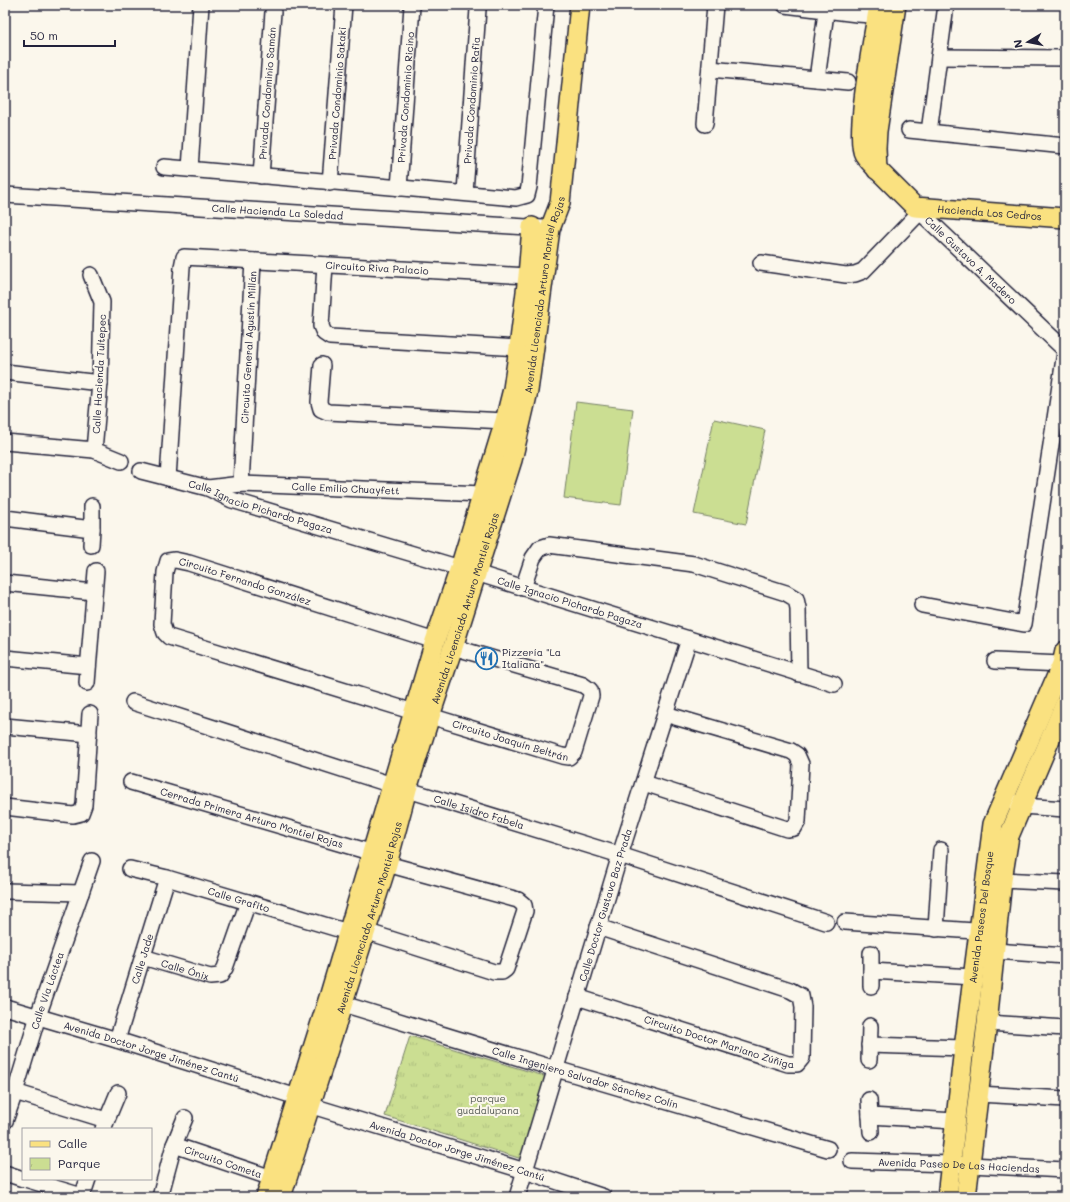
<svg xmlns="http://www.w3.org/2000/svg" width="1070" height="1202" viewBox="0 0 1070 1202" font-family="Mali,sans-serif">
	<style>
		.park { fill: url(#park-tufts); stroke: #768066 }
		.pitch { fill: #cbde92; stroke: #768066 }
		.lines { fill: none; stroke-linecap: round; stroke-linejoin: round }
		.minor-casing { stroke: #22223b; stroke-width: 18 }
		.major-casing { stroke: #22223b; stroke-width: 22 }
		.minor { stroke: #fbf7ec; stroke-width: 15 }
		.major { stroke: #fae180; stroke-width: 19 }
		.labels { text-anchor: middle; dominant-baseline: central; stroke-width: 4; stroke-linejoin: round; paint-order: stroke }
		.street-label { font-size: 10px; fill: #22223b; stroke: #fbf7ec }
		.poi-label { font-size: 10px; fill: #22223b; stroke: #fbf7ec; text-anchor: start }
		.park-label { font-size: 10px; fill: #555a55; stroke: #fbf7ec }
	</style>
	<defs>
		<pattern id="park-tufts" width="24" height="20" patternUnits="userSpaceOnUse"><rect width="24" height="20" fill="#cbde92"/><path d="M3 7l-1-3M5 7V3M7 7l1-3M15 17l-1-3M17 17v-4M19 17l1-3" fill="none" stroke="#aebe7f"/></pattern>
	</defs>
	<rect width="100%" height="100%" fill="#fbf7ec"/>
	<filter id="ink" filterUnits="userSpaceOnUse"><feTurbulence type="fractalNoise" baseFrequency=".025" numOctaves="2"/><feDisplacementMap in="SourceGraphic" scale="8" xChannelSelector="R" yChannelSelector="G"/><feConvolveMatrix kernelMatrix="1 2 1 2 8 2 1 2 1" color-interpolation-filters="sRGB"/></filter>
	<g filter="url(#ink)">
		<path class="park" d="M410,1036L551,1078L525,1160L385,1116Z"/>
		<path class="pitch" d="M576,402L633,409L621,505L564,498Z
			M714,419L765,430L746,524L694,514Z"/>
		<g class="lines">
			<defs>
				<g id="minor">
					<path d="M785,5L857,14L887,16"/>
					<path d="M939,57L1065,58"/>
					<path d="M710,69L848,82"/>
					<path d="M817,79L827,5"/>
					<path d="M705,124L715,5"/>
					<path d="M909,130L1065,146"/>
					<path d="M929,132L946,5"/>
					<path d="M164,167L516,198L527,195L529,187L546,5"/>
					<path d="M190,169L201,5"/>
					<path id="s1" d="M261,176L273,12"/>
					<path id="s2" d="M330,183L344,5"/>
					<path id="s3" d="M399,188L412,6"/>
					<path id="s4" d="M465,192L478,9"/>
					<path id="s5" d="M5,195L543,228"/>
					<path id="s6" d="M915,207L1065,350"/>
					<path d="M761,263L846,275L855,274L863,271L920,212"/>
					<path d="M325,265L321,326L324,333L330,337L519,348"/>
					<path d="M91,275L102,302L100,383L94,450"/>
					<path d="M322,365L319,402L321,409L328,412L505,421"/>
					<path d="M5,372L100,383"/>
					<path d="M5,442L94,450L121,461"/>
					<path id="s7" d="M141,471L208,488L232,500L460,568L834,684"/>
					<path id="s8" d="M168,478L182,267L184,257L528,276"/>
					<path id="s9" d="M241,484L253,261"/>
					<path id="s10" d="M208,488L241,484L483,494"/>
					<path d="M5,518L92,529L91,545"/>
					<path d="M92,529V506"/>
					<path d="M5,583L94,592"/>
					<path d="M523,588L533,558L540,548L549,545L694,564L786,593L796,599L798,608L799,674"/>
					<path d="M922,605L1024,624L1065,352"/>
					<path d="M5,658L88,666"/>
					<path d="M995,661L1062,664"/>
					<path d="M87,683L96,571"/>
					<path id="s11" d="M133,702L392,785L620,855L826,922"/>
					<path id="s12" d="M414,712L169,637L165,633L162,624L165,572L168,561L175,560L189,563L435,641"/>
					<path id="s13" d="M430,716L562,756L569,757L574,752L591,696L590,690L583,685L453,647"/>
					<path d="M5,726L89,734"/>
					<path id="s14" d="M131,782L373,853"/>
					<path d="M644,783L787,829L794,828L798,821L801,764L797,755L791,751L665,714"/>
					<path d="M1012,802L1022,806L1065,809"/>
					<path d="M5,807L73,815L81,813L84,805L90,714"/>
					<path id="s15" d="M130,869L167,878L348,932"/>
					<path d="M1002,880L1065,883"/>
					<path d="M5,891L81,893"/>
					<path d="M845,922L989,932"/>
					<path d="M936,929L941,850"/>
					<path d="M365,931L494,972H502L506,969L525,911L524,905L518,900L387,864"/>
					<path d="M995,951L1065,956"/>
					<path d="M871,953V986"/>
					<path id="s16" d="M143,957L210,977L220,976L225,968L248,902"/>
					<path d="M871,971L973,977"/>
					<path id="s17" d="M577,997L788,1064H797L802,1058L803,1007L801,996L790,990L598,927"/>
					<path id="s18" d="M343,1004L556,1069L828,1149"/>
					<path id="s19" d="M5,1007L117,1040L297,1097"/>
					<path d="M987,1023L1065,1028"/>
					<path id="s20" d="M117,1040L167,878"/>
					<path d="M869,1045L964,1048"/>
					<path d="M869,1060L870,1026"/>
					<path d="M5,1089L106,1120"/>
					<path d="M978,1094L1065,1099"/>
					<path d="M869,1100L871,1132"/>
					<path id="s21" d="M309,1105L525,1171L604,1197"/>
					<path d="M870,1116L955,1121"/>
					<path id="s22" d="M5,1121L15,1092L38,1016L92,861"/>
					<path d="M103,1129L118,1093"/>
					<path id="s23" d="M174,1145L272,1178"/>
					<path id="s24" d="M852,1161L951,1164L1065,1170"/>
					<path d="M5,1173L23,1179"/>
					<path d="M25,1179L82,1196"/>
					<path d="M82,1197L88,1179"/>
					<path d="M160,1197L174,1145L185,1118"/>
					<path id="s25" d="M517,1197L620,855L689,639"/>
				</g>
				<g id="major">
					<path id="s26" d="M879,5C875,30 854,136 864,154C869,162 877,169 884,176C894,186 905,197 915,207L1065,218"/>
					<path d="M877,170L876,148L877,131L896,5"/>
					<path d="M266,1197L330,994L435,641L460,568L505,421L513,389L519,348L528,276L532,227"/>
					<path id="s27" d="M281,1197L387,864L407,789L430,716L453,647L512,460L528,391L550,229L560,203L580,5"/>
					<path id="s28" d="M947,1197L964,1048L993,824L1062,664L1065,651"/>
					<path d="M966,1197L987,1023L1002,880L1009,836L1065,704"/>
				</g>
			</defs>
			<use href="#minor" class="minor-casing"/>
			<use href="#major" class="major-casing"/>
			<use href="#minor" class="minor"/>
			<use href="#major" class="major"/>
		</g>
	</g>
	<defs>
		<symbol id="restaurant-ring" viewBox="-11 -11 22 22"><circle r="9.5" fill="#fbf7ec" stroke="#1f6fb2" stroke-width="1.5"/><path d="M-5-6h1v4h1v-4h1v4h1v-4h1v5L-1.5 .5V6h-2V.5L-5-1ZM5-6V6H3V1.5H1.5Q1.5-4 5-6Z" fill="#1f6fb2"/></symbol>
	</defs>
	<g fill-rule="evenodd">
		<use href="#restaurant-ring" x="474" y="646" width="25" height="25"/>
	</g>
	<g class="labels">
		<g class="street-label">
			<text stroke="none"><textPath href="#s1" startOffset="83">Privada Condominio Samán</textPath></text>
			<text stroke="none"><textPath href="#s2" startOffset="90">Privada Condominio Sakaki</textPath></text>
			<text stroke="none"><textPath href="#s3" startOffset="91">Privada Condominio Ricino</textPath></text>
			<text stroke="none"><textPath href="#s4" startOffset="92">Privada Condominio Rafia</textPath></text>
			<text stroke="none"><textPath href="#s5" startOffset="273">Calle Hacienda La Soledad</textPath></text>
			<text stroke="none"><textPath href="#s26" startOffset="299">Hacienda Los Cedros</textPath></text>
			<text stroke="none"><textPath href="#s6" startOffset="77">Calle Gustavo A. Madero</textPath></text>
			<text stroke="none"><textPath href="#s8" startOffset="415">Circuito Riva Palacio</textPath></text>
			<text stroke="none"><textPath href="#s27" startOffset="941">Avenida Licenciado Arturo Montiel Rojas</textPath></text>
			<text stroke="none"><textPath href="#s9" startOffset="137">Circuito General Agustín Millán</textPath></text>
			<text transform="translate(99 374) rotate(-87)">Calle Hacienda Tultepec</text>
			<text stroke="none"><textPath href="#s10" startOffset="138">Calle Emilio Chuayfett</textPath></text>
			<text stroke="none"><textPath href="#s7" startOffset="125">Calle Ignacio Pichardo Pagaza</textPath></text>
			<text stroke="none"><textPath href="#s12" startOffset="415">Circuito Fernando González</textPath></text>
			<text stroke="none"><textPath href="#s7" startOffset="449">Calle Ignacio Pichardo Pagaza</textPath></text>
			<text stroke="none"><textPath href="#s27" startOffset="617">Avenida Licenciado Arturo Montiel Rojas</textPath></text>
			<text stroke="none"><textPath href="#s13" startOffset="84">Circuito Joaquín Beltrán</textPath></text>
			<text stroke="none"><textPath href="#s11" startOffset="363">Calle Isidro Fabela</textPath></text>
			<text stroke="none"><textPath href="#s14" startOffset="126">Cerrada Primera Arturo Montiel Rojas</textPath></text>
			<text stroke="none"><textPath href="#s15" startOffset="113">Calle Grafito</textPath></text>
			<text stroke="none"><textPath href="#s25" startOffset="305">Calle Doctor Gustavo Baz Prada</textPath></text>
			<text stroke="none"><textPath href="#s28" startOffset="282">Avenida Paseos Del Bosque</textPath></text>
			<text stroke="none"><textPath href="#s27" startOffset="293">Avenida Licenciado Arturo Montiel Rojas</textPath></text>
			<text stroke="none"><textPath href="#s20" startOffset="85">Calle Jade</textPath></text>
			<text stroke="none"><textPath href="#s16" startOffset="44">Calle Ónix</textPath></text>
			<text stroke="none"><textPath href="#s22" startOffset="137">Calle Vía Láctea</textPath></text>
			<text stroke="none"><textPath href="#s17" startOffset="149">Circuito Doctor Mariano Zúñiga</textPath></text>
			<text stroke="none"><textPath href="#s19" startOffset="153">Avenida Doctor Jorge Jiménez Cantú</textPath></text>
			<text stroke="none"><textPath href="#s18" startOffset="253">Calle Ingeniero Salvador Sánchez Colín</textPath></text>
			<text stroke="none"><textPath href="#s21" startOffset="155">Avenida Doctor Jorge Jiménez Cantú</textPath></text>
			<text stroke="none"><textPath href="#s23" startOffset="52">Circuito Cometa</textPath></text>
			<text stroke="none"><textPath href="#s24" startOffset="107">Avenida Paseo De Las Haciendas</textPath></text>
		</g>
		<g class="poi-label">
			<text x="502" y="652">Pizzería "La<tspan x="502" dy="12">Italiana"</tspan></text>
		</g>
		<g class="park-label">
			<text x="488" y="1098">parque<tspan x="488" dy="12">guadalupana</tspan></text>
		</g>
	</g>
	<rect width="1070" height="1202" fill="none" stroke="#fbf7ec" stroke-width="20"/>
	<rect x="10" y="10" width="1050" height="1182" fill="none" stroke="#22223b" stroke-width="1.5" filter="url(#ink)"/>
	<rect x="22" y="1128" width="130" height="52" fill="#fbf7ec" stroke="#a4a2a5"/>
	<rect x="30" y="1141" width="20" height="6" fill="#fae180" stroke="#a4a2a5"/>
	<text x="58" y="1148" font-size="12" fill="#22223b">Calle</text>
	<rect x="30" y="1158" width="20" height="12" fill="url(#park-tufts)" stroke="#a4a2a5"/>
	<text x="58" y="1168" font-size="12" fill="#22223b">Parque</text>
	<g transform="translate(1028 42) rotate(260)" stroke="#fbf7ec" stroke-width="3" paint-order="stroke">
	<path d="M0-3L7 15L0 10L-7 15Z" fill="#22223b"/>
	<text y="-6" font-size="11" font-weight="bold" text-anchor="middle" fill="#22223b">N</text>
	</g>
	<path d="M24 40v6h91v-6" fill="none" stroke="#22223b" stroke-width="2"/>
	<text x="30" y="40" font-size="12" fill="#22223b" stroke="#fbf7ec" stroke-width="3" paint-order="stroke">50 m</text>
</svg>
